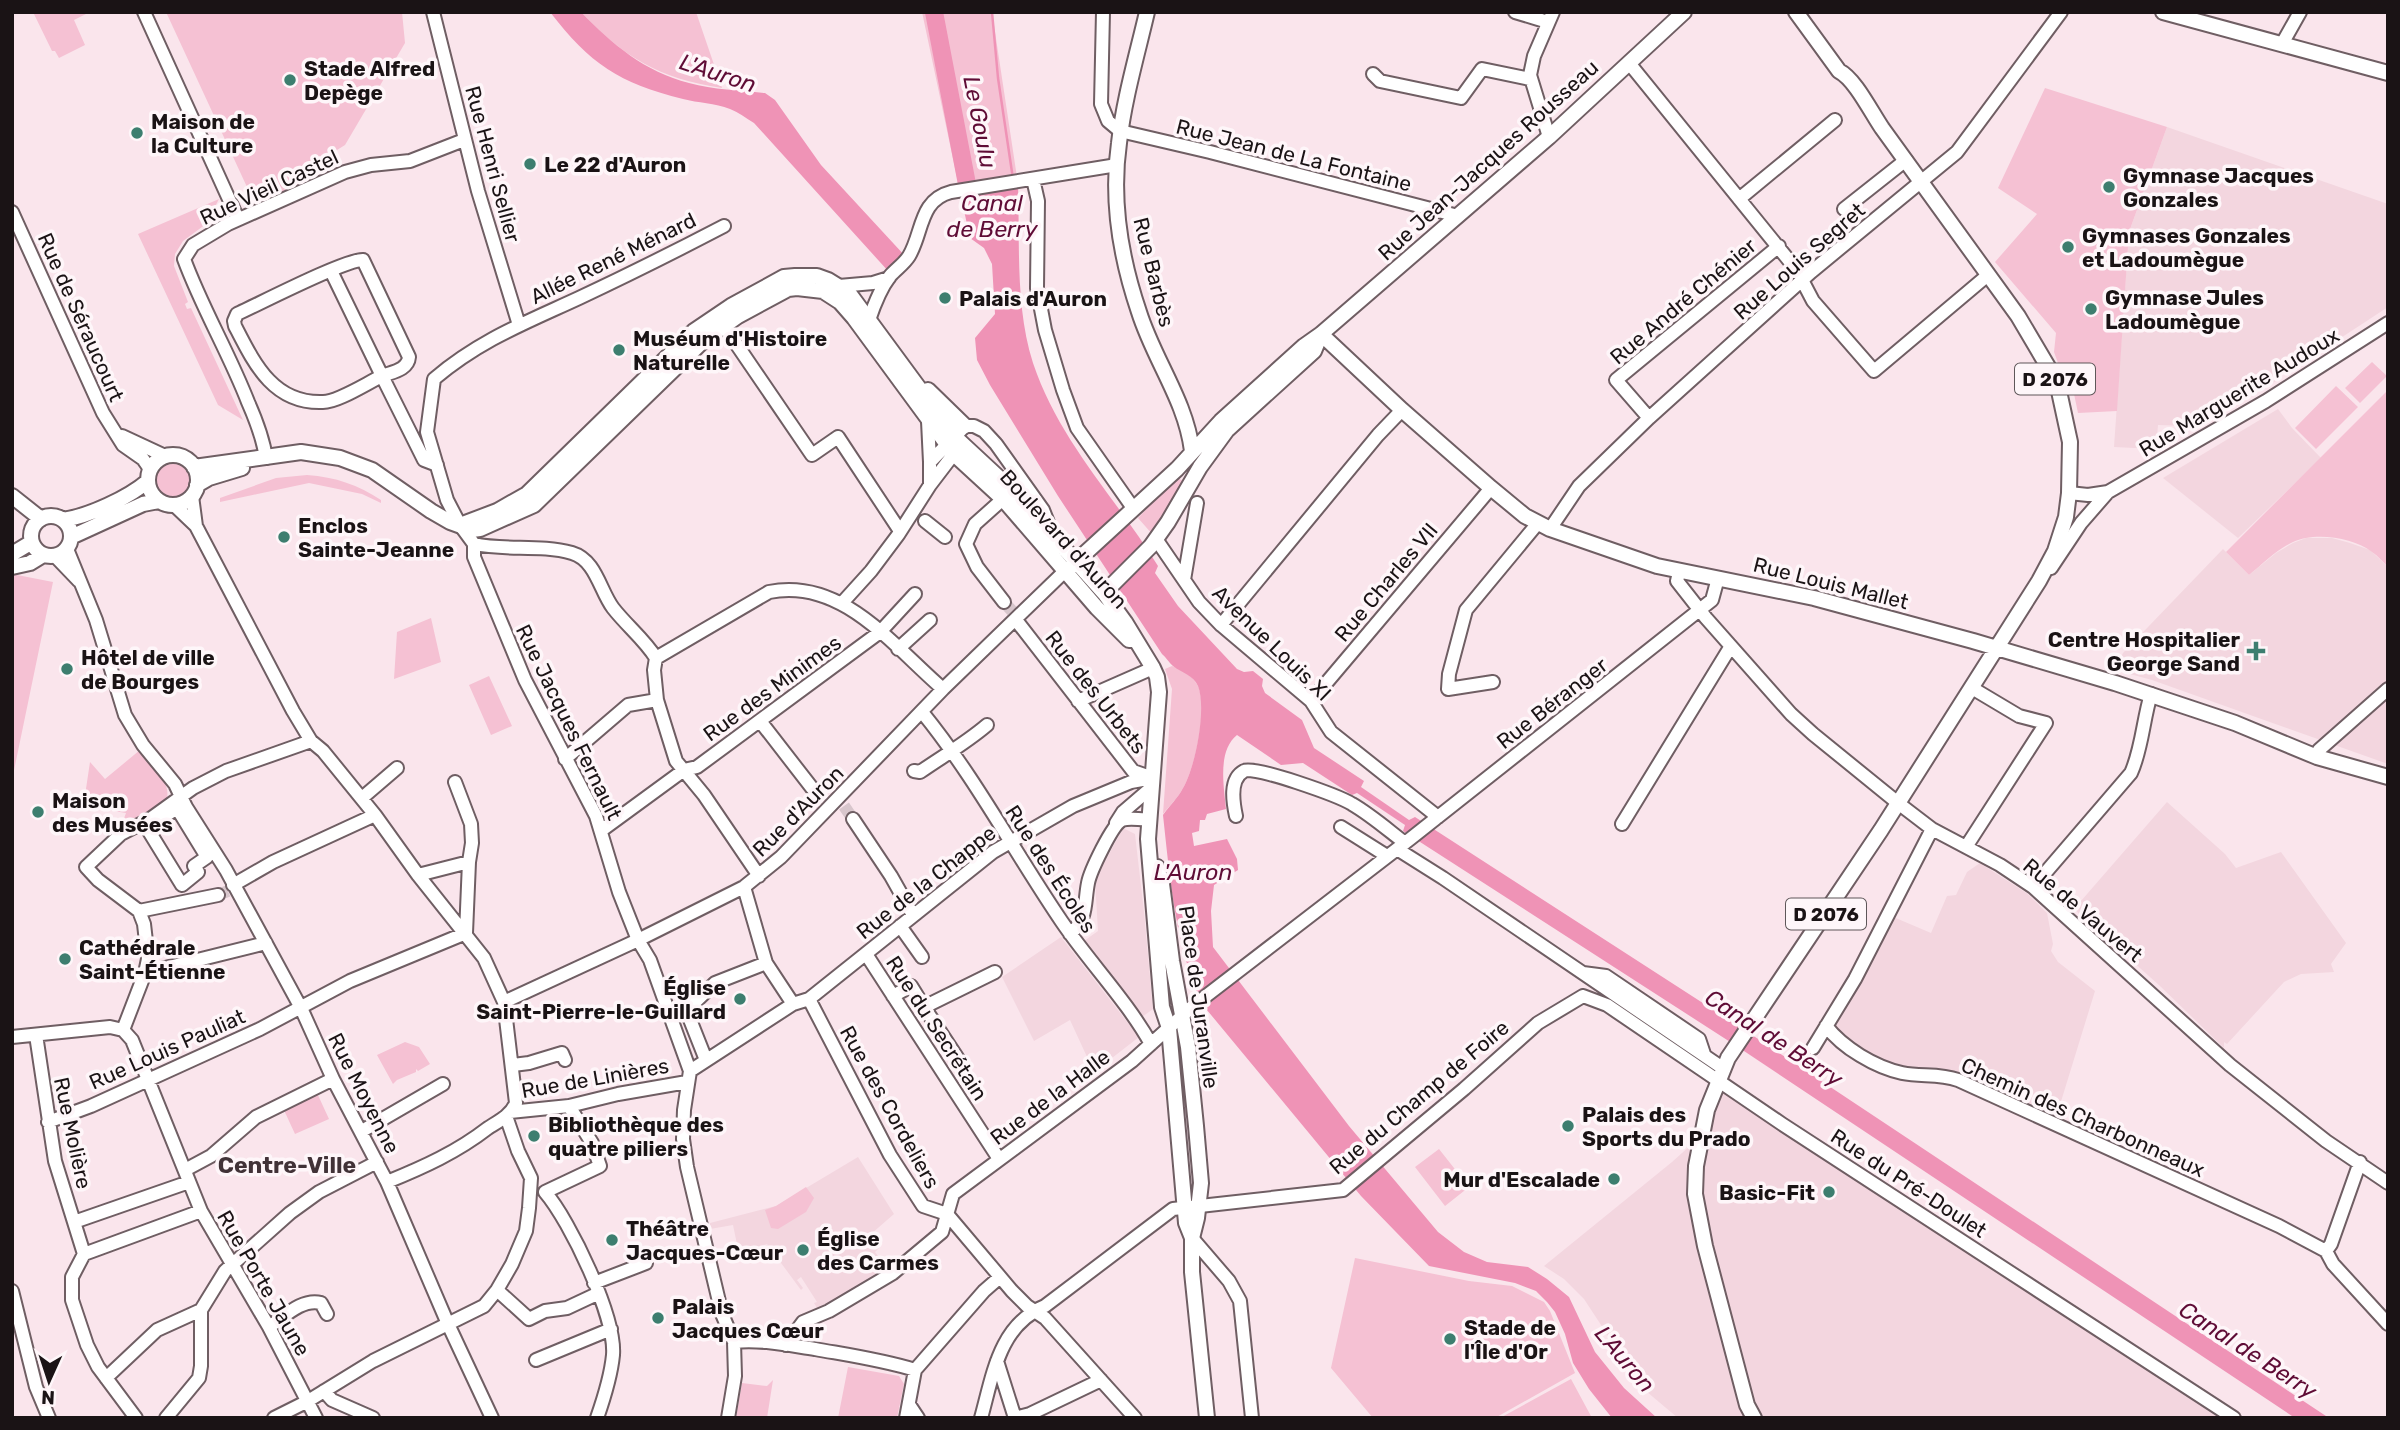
<svg xmlns="http://www.w3.org/2000/svg" width="2400" height="1430" viewBox="0 0 2400 1430" font-family="Rubik,sans-serif">
	<style>
		.built { fill: #f3d6df }
		.green { fill: #f5c1d3 }
		.water { fill: #ef93b6 }
		.lines { fill: none; stroke-linecap: round; stroke-linejoin: round }
		.stream { stroke: #ef93b6; stroke-width: 2.5 }
		.river { stroke: #ef93b6; stroke-width: 18 }
		.minor-tunnel { stroke: #d8c6cc; stroke-width: 12; stroke-dasharray: 12 6; stroke-linecap: butt }
		.minor-casing { stroke: #6f5e63; stroke-width: 16 }
		.major-casing { stroke: #6f5e63; stroke-width: 18 }
		.minor { stroke: #fff; stroke-width: 12 }
		.major { stroke: #fff; stroke-width: 14 }
		.poi-dot { fill: #3d7e6f; stroke: #fef6f9; stroke-width: 2.5 }
		.labels { text-anchor: middle; dominant-baseline: central; stroke-width: 7; stroke-linejoin: round; paint-order: stroke }
		.shield { fill: #fef6f9; stroke: #5e5759; stroke-width: 2 }
		.shield-label { font-size: 19px; font-weight: bold; fill: #1a1315 }
		.poi-label { font-size: 21px; font-weight: bold; fill: #1a1315; stroke: #fef6f9; text-anchor: start }
		.street-label { font-size: 21px; fill: #1a1315; stroke: #fef6f9 }
		.water-label { font-size: 23px; font-style: italic; fill: #5f0c36; stroke: #fef6f9 }
		.neighbourhood-label { font-size: 23px; font-weight: bold; fill: #413237; stroke: #fef6f9 }
	</style>
	<rect width="100%" height="100%" fill="#fae5ec"/>
	<path class="built" d="M2167,127L2388,204V307L2301,364H2277L2276,381L2186,426L2158,425L2156,449L2114,447L2129,232Z
		M2278,409L2292,428L2321,458L2238,538L2163,478Z
		M2306,538H2332L2350,543L2370,550L2388,567V764L2152,680L2115,670L2123,653L2223,549L2249,575L2276,553L2293,543Z
		M2167,802L2225,854L2236,868L2281,852L2346,943L2331,964L2334,972L2301,974L2284,982L2227,1044L2224,1042V1048L2160,986L2074,909Z
		M1123,828L1135,834L1144,912L1153,1009L1142,1017L1084,941L1098,931L1095,880Z
		M1980,863L2028,894L2047,913L2053,944L2051,951L2058,962L2095,991L2055,1121L1953,1075L1893,1068L1836,1034L1833,1020L1891,916L1931,933L1947,896L1956,895L1967,872Z
		M1061,937L1139,1037L1094,1072L1070,1020L1034,1041L1002,977Z
		M1719,1081L2237,1418H1678L1634,1381L1619,1361L1605,1331L1584,1299L1564,1279L1544,1266L1672,1162L1702,1135Z
		M858,1157L894,1214L871,1234L880,1247L875,1252L888,1269L819,1311L814,1303L817,1302L801,1277L797,1280L803,1288L801,1290L767,1244L756,1248L757,1254L751,1255L750,1252L739,1254L733,1225L710,1229V1223L776,1206Z"/>
	<path class="green" d="M33,12H90L74,20L85,45L59,58L55,51H52Z
		M166,12H402L405,43L345,145L337,150L334,155L338,163L267,201L257,197L252,187H247Z
		M581,12H696L722,88C658,78 625,58 581,12Z
		M922,12H992L1018,184L960,192Z
		M2045,88L2167,127L2129,232L2117,411L2078,413L2073,389L2066,385L2054,352L2056,333L1995,262L2037,214L1998,188Z
		M219,199L206,224L183,241L175,254L174,266L188,302L185,304L187,309L191,308L243,420L218,405L138,234Z
		M2372,362L2387,376L2360,403L2345,388Z
		M2336,386L2358,407L2316,449L2295,428Z
		M2388,390V567C2383,562 2378,556 2372,552C2353,537 2314,532 2293,542C2276,550 2263,564 2249,575L2226,552Z
		M156 481a17 17 0 1 1 34 0a17 17 0 1 1-34 0Z
		M307,475C336,477 358,485 381,500V503L362,494L309,483L220,502V498L276,478Z
		M1178,478L1183,481L1181,488L1153,535L1138,518L1172,482Z
		M12,574L53,582L12,780Z
		M431,618L441,662L394,679L397,632Z
		M1172,666C1182,670 1193,676 1198,686C1208,708 1195,768 1183,788C1178,798 1169,806 1163,814L1172,689L1165,669Z
		M489,676L512,726L491,735L469,685Z
		M140,750C155,769 187,796 151,814C143,817 137,817 130,822L123,821L126,813L90,807L84,802L90,762L105,779Z
		M405,1042L419,1047L430,1064L418,1071L416,1069V1072L397,1080L393,1084L377,1055Z
		M317,1093L329,1119L295,1134L283,1108Z
		M1439,1149L1469,1187L1445,1206L1415,1167Z
		M806,1187L814,1198L806,1212L778,1229L771,1228L765,1210L776,1206Z
		M1355,1258L1469,1281L1512,1286L1544,1302L1550,1311L1575,1373L1495,1418H1373L1331,1368Z
		M848,1367L899,1376L904,1384L897,1418H838Z
		M1571,1379L1592,1418H1500Z
		M773,1380L767,1418H736L742,1383L767,1386Z"/>
	<path class="water" d="M550,12H581C612,44 645,72 689,83C714,90 740,90 765,93L775,100L821,165L906,257L896,261L889,272L754,123C746,118 738,112 730,109C715,103 698,103 683,99C619,83 590,64 550,12Z
		M1018,184C1020,242 1015,307 1033,363C1059,441 1116,498 1158,566L1155,573L1178,606L1237,669L1244,672L1253,671L1263,679L1262,686L1265,693L1302,720L1314,748L1364,781L1361,787L1409,820L1415,817L1740,1027L2329,1418H2295L1738,1047L1403,831L1405,825L1357,793L1352,795L1303,763L1281,765L1237,735C1217,751 1224,787 1226,809L1207,814L1205,820H1200L1199,831L1192,833L1194,846L1227,839L1237,859L1238,870L1214,885L1211,911L1213,947L1349,1126L1438,1232L1464,1252L1487,1262L1528,1267L1547,1279L1569,1297L1595,1352L1624,1388L1657,1418H1612L1589,1389L1573,1363L1565,1334L1555,1312L1547,1302L1536,1291L1515,1283L1429,1266L1361,1196L1202,1004C1175,944 1170,879 1163,815C1169,806 1178,798 1183,788C1195,768 1207,709 1198,686C1193,675 1182,673 1173,666C1169,663 1166,657 1162,654L1058,496L990,385L977,360L975,338L995,314L992,264L984,248L970,238L960,192Z"/>
	<g class="lines">
		<path class="stream" d="M992,12L998,78L1013,179"/>
		<path class="river" d="M934,12L971,205"/>
		<path class="minor-tunnel" d="M1004,602L1013,612
			M844,806L853,819
			M218,895L228,891"/>
		<defs>
			<path id="minor" d="M144,12L238,219
				M433,12L478,191L519,325
				M1103,12L1101,104L1108,121L1120,131L1210,152L1458,216
				M1515,12L1548,22
				M2282,44L2300,12
				M1629,63L1804,279
				M1373,74L1380,81L1461,98L1482,69L1530,79
				M1549,137L1530,75L1534,56L1553,12
				M1033,179L1038,201L1037,288L1045,330L1063,390L1077,428L1133,508
				M1739,199L1835,120
				M1844,209L1906,160
				M12,212L103,413L123,445L143,459L150,469
				M724,226C676,251 628,275 579,298C525,323 480,340 434,379L427,432L447,500L460,525L474,544V557L525,680L596,816L619,892L638,940L650,960L690,1071L684,1110L683,1139L687,1167L722,1314L734,1342L735,1376L728,1418
				M331,271L382,376C367,383 338,402 323,402C273,404 254,363 235,326L234,321L237,314C259,304 346,259 363,260L409,357C408,370 392,372 382,376L424,460L437,465
				M1802,280L1813,301L1874,371L1988,275
				M839,286L873,283L889,278
				M869,320C874,305 880,289 890,276C896,269 904,264 909,256C923,233 919,200 951,192L1117,165
				M724,326L812,455L838,437L900,531
				M1649,418L1616,380L1779,246
				M928,421L930,462
				M122,436L165,456
				M266,458C263,438 256,420 248,402C229,353 202,308 184,259L193,245L228,224L345,172L371,165L410,161L464,140
				M930,485V462L965,426H974L984,431L996,444L1043,510L1051,530
				M2069,493L2088,495L2108,492
				M192,496L196,526
				M1003,499L975,524L966,544L977,567L1004,602
				M174,505L196,526L293,711L311,741L323,751L375,815L418,875L484,958L504,1002L516,1103C511,1115 499,1121 488,1128C457,1152 424,1167 387,1182
				M925,521L945,537
				M1550,529L1579,486L1649,418L1811,272L1957,152L2061,12
				M1156,539L1199,602L1221,625L1311,701L1331,732L1438,817
				M474,544C507,551 540,544 572,553C596,560 600,591 613,608C627,626 644,639 656,658
				M67,549L96,620L125,715L143,745L175,784L186,807L226,870L301,1008L333,1079L387,1182L448,1324L492,1418
				M55,556L79,581
				M2051,568L2081,523L2108,492L2266,401L2388,323
				M1679,572L1677,581L1706,618L1791,714L1813,734L1898,803L1932,829L2000,865L2033,887L2230,1065L2326,1141L2388,1183
				M1184,580L1197,503
				M842,603L871,571L898,535L930,485L959,447
				M1016,620L1133,771L1153,778
				M1221,625L1378,435L1402,410
				M898,649L930,620
				M1493,682L1448,689L1449,674L1466,610L1538,523
				M1078,701L1153,668
				M1311,701L1491,488
				M922,712C975,777 1015,853 1062,922C1090,963 1127,1001 1151,1044
				M760,721L812,788
				M2317,757L2319,750L2388,689
				M565,759L628,705L657,700
				M914,771L920,772C943,756 966,743 987,725
				M455,782L471,824L472,843L469,862L466,933
				M362,798L397,768
				M177,808L207,857L194,866L198,872L182,885L147,828Z
				M1236,816C1233,802 1229,779 1244,771C1254,765 1339,796 1352,804C1371,815 1388,830 1405,843
				M853,819L891,876L913,915
				M1116,823L1123,812L1152,787
				M1622,824L1731,646
				M1341,827L1387,856
				M602,830L684,770L697,767L880,632L915,594
				M1966,847L2046,723L2019,716L1972,688
				M1397,849L1443,878L1724,1069
				M418,875L469,862
				M759,876L704,795L676,761L657,700L654,670L656,658L769,592C842,577 893,646 943,689
				M233,885L273,862L375,815
				M744,887L766,963L793,1004
				M2033,887L2131,773C2142,749 2143,720 2151,694
				M139,911L218,895
				M900,926L922,957
				M1070,934C1088,919 1084,903 1088,883C1090,872 1112,825 1122,820C1129,817 1141,820 1149,819
				M866,954L999,1159
				M145,973L266,943
				M1583,973L1606,976L1699,1039L1704,1054
				M893,996L911,986L924,1007L995,972
				M1583,996L1607,1005L1782,1124L2234,1418
				M809,999L890,1155L923,1206L947,1214L1012,1291L1027,1306L1045,1318L1135,1418
				M504,1002L638,940L744,887L781,857L943,689L1065,571
				M924,1007L958,1059
				M1826,1026C1843,1048 1875,1067 1902,1073C1921,1077 1939,1073 1958,1080L2279,1226L2326,1251L2331,1244L2360,1162
				M123,1030L145,973L148,959L144,924L139,911L98,880L86,867L121,834L150,819L193,788L226,771L311,741
				M36,1035L55,1161L84,1254L72,1277V1300L87,1345L98,1367L136,1418
				M12,1037L110,1027L123,1030L132,1040L201,1211L269,1327L316,1418
				M1813,1048L1855,979L1932,829
				M706,1060L689,1017L691,1006L715,983L766,963
				M513,1065L529,1063L562,1053L565,1060
				M690,1071L793,1004L809,999L993,852L1073,806L1131,782L1153,778
				M569,1106L592,1143L600,1166L545,1192C570,1221 616,1317 613,1355C611,1376 604,1398 597,1418
				M510,1112L569,1106L618,1094L687,1082
				M48,1122L91,1106L260,1029L350,981L466,933
				M362,1131L443,1084
				M185,1170L211,1156L256,1117L333,1079
				M74,1222L189,1182
				M1192,1238L1229,1281L1240,1301L1252,1418
				M2326,1251L2333,1264L2388,1324
				M84,1254L201,1211
				M594,1283L646,1263
				M497,1290L529,1319L545,1311L567,1308L599,1293
				M12,1291L36,1387L49,1418
				M269,1327C284,1317 302,1298 321,1303L327,1314
				M734,1342C760,1339 788,1345 815,1349C848,1355 883,1360 915,1370
				M786,1345L803,1322L829,1311L893,1273L942,1232L953,1194L1132,1061L1193,1006L1410,839L1712,600L1718,578
				M536,1360L611,1329
				M997,1361L1015,1418
				M106,1378L157,1330L201,1310
				M324,1391L332,1400L373,1418
				M910,1406L918,1418
				M166,1418L199,1378L201,1366V1310L225,1271L290,1213L319,1192L377,1162
				M274,1418L308,1401L373,1361L484,1306L497,1290L512,1264L526,1231L529,1208L531,1178L518,1151L506,1116
				M906,1418L915,1370L984,1291L1000,1277
				M981,1418C993,1375 999,1325 1045,1306L1173,1209L1343,1190L1464,1089L1538,1023L1583,996
				M1015,1418L1030,1414L1101,1380"/>
			<path id="major" d="M1147,12C1137,55 1124,99 1119,143C1111,199 1121,259 1139,312C1154,360 1186,401 1192,451
				M2163,12L2388,73
				M1321,334L1402,410L1491,488L1525,516L1550,529L1657,566L1814,598L1973,641L2115,683L2235,723L2317,757L2388,777
				M928,390L965,426
				M148 480a25 25 0 1 1 50 0a25 25 0 1 1-50 0Z
				M194,467L301,452L340,458L372,470L431,511L450,522L472,530L480,529L534,505L703,341L738,316L788,289L797,288L823,291L840,302L854,318L954,454L1003,499L1097,608L1129,640
				M197,485L209,478L242,468
				M12,496L41,519
				M31 536a20 20 0 1 1 40 0a20 20 0 1 1-40 0Z
				M63,520C89,516 128,498 148,481
				M460,525L497,511L527,494L694,331L731,306L784,277L795,276H817L828,280L849,293L955,437L1011,489L1104,593L1125,622L1153,668L1157,677L1159,692L1148,839L1162,1007L1169,1028L1186,1223L1192,1238
				M71,537L143,504L159,501
				M12,554L32,542
				M12,567L30,563L43,555
				M1069,568L1177,469L1221,421L1304,346L1321,334L1549,137L1684,12
				M1104,593L1151,546L1168,522L1200,467L1227,430L1314,351L1321,334
				M1157,867L1162,884L1172,961L1188,1047L1196,1126L1201,1183L1197,1218L1192,1238V1272L1207,1418
				M1754,1418L1747,1405L1705,1246L1695,1194L1696,1166L1707,1110L1728,1058L1881,830L2039,581L2055,551L2066,517L2069,493L2070,442L2057,382L2018,316L1882,128C1871,112 1855,79 1839,71L1796,12"/>
		</defs>
		<use href="#minor" class="minor-casing"/>
		<use href="#major" class="major-casing"/>
		<use href="#minor" class="minor"/>
		<use href="#major" class="major"/>
	</g>
	<g class="poi-dot">
		<circle cx="290" cy="80" r="7"/>
		<circle cx="137" cy="133" r="7"/>
		<circle cx="530" cy="164" r="7"/>
		<circle cx="2109" cy="187" r="7"/>
		<circle cx="2068" cy="247" r="7"/>
		<circle cx="945" cy="298" r="7"/>
		<circle cx="2091" cy="309" r="7"/>
		<circle cx="619" cy="350" r="7"/>
		<circle cx="284" cy="537" r="7"/>
		<path d="M2252.5 640.5h7v7h7v7h-7v7h-7v-7h-7v-7h7z"/>
		<circle cx="67" cy="669" r="7"/>
		<circle cx="38" cy="812" r="7"/>
		<circle cx="65" cy="959" r="7"/>
		<circle cx="740" cy="999" r="7"/>
		<circle cx="1568" cy="1126" r="7"/>
		<circle cx="534" cy="1136" r="7"/>
		<circle cx="1614" cy="1179" r="7"/>
		<circle cx="1829" cy="1192" r="7"/>
		<circle cx="612" cy="1240" r="7"/>
		<circle cx="803" cy="1250" r="7"/>
		<circle cx="658" cy="1318" r="7"/>
		<circle cx="1450" cy="1339" r="7"/>
	</g>
	<g class="labels">
		<g class="shield">
			<rect x="2015" y="363.5" width="80" height="31" rx="5"/>
			<rect x="1786" y="898.5" width="80" height="31" rx="5"/>
		</g>
		<g class="shield-label">
			<text x="2055" y="379">D 2076</text>
			<text x="1826" y="914">D 2076</text>
		</g>
		<g class="poi-label">
			<text x="304" y="68">Stade Alfred<tspan x="304" dy="24">Depège</tspan></text>
			<text x="151" y="121">Maison de<tspan x="151" dy="24">la Culture</tspan></text>
			<text x="544" y="164">Le 22 d'Auron</text>
			<text x="2123" y="175">Gymnase Jacques<tspan x="2123" dy="24">Gonzales</tspan></text>
			<text x="2082" y="235">Gymnases Gonzales<tspan x="2082" dy="24">et Ladoumègue</tspan></text>
			<text x="2105" y="297">Gymnase Jules<tspan x="2105" dy="24">Ladoumègue</tspan></text>
			<text x="959" y="298">Palais d'Auron</text>
			<text x="633" y="338">Muséum d'Histoire<tspan x="633" dy="24">Naturelle</tspan></text>
			<text x="298" y="525">Enclos<tspan x="298" dy="24">Sainte-Jeanne</tspan></text>
			<text x="2240" y="639" text-anchor="end">Centre Hospitalier<tspan x="2240" dy="24">George Sand</tspan></text>
			<text x="81" y="657">Hôtel de ville<tspan x="81" dy="24">de Bourges</tspan></text>
			<text x="52" y="800">Maison<tspan x="52" dy="24">des Musées</tspan></text>
			<text x="79" y="947">Cathédrale<tspan x="79" dy="24">Saint-Étienne</tspan></text>
			<text x="726" y="987" text-anchor="end">Église<tspan x="726" dy="24">Saint-Pierre-le-Guillard</tspan></text>
			<text x="1582" y="1114">Palais des<tspan x="1582" dy="24">Sports du Prado</tspan></text>
			<text x="548" y="1124">Bibliothèque des<tspan x="548" dy="24">quatre piliers</tspan></text>
			<text x="1600" y="1179" text-anchor="end">Mur d'Escalade</text>
			<text x="1815" y="1192" text-anchor="end">Basic-Fit</text>
			<text x="626" y="1228">Théâtre<tspan x="626" dy="24">Jacques-Cœur</tspan></text>
			<text x="817" y="1238">Église<tspan x="817" dy="24">des Carmes</tspan></text>
			<text x="672" y="1306">Palais<tspan x="672" dy="24">Jacques Cœur</tspan></text>
			<text x="1464" y="1327">Stade de<tspan x="1464" dy="24">l'Île d'Or</tspan></text>
		</g>
		<g class="street-label">
			<text transform="translate(1294 155) rotate(14)">Rue Jean de La Fontaine</text>
			<text transform="translate(1488 160) rotate(-42)">Rue Jean-Jacques Rousseau</text>
			<text transform="translate(493 164) rotate(75)">Rue Henri Sellier</text>
			<text transform="translate(269 187) rotate(-25)">Rue Vieil Castel</text>
			<text transform="translate(613 258) rotate(-26)">Allée René Ménard</text>
			<text transform="translate(1799 261) rotate(-41)">Rue Louis Segret</text>
			<text transform="translate(1154 272) rotate(76)">Rue Barbès</text>
			<text transform="translate(1683 301) rotate(-40)">Rue André Chénier</text>
			<text transform="translate(81 317) rotate(66)">Rue de Séraucourt</text>
			<text transform="translate(2239 392) rotate(-31)">Rue Marguerite Audoux</text>
			<text transform="translate(1064 539) rotate(48)">Boulevard d'Auron</text>
			<text transform="translate(1386 582) rotate(-50)">Rue Charles VII</text>
			<text transform="translate(1831 583) rotate(14)">Rue Louis Mallet</text>
			<text transform="translate(1272 643) rotate(44)">Avenue Louis XI</text>
			<text transform="translate(772 688) rotate(-36)">Rue des Minimes</text>
			<text transform="translate(1096 692) rotate(52)">Rue des Urbets</text>
			<text transform="translate(1552 703) rotate(-38)">Rue Béranger</text>
			<text transform="translate(569 722) rotate(64)">Rue Jacques Fernault</text>
			<text transform="translate(798 811) rotate(-45)">Rue d'Auron</text>
			<text transform="translate(1051 869) rotate(57)">Rue des Écoles</text>
			<text transform="translate(926 882) rotate(-38)">Rue de la Chappe</text>
			<text transform="translate(2083 910) rotate(40)">Rue de Vauvert</text>
			<text transform="translate(1199 997) rotate(82)">Place de Juranville</text>
			<text transform="translate(937 1028) rotate(57)">Rue du Secrétain</text>
			<text transform="translate(167 1049) rotate(-24)">Rue Louis Pauliat</text>
			<text transform="translate(595 1078) rotate(-10)">Rue de Linières</text>
			<text transform="translate(364 1093) rotate(63)">Rue Moyenne</text>
			<text transform="translate(1050 1097) rotate(-37)">Rue de la Halle</text>
			<text transform="translate(1419 1097) rotate(-40)">Rue du Champ de Foire</text>
			<text transform="translate(890 1107) rotate(61)">Rue des Cordeliers</text>
			<text transform="translate(2083 1117) rotate(24)">Chemin des Charbonneaux</text>
			<text transform="translate(73 1133) rotate(78)">Rue Molière</text>
			<text transform="translate(1909 1183) rotate(33)">Rue du Pré-Doulet</text>
			<text transform="translate(264 1283) rotate(60)">Rue Porte Jaune</text>
		</g>
		<g class="water-label">
			<text transform="translate(718 73) rotate(18)">L'Auron</text>
			<text transform="translate(980 122) rotate(79)">Le Goulu</text>
			<text x="992" y="203">Canal<tspan x="992" dy="26">de Berry</tspan></text>
			<text x="1193" y="872">L'Auron</text>
			<text transform="translate(1774 1038) rotate(33)">Canal de Berry</text>
			<text transform="translate(2248 1350) rotate(33)">Canal de Berry</text>
			<text transform="translate(1625 1359) rotate(50)">L'Auron</text>
		</g>
		<g class="neighbourhood-label">
			<text x="287" y="1165">Centre-Ville</text>
		</g>
	</g>
	<rect width="2400" height="1430" fill="none" stroke="#1a1315" stroke-width="28"/>
	<g transform="translate(49 1381) rotate(183)" stroke="#fef6f9" stroke-width="5" paint-order="stroke">
	<path d="M0-5L12 26L0 18L-12 26Z" fill="#1a1315"/>
	<text y="-10" font-size="19" font-weight="bold" text-anchor="middle" fill="#1a1315">N</text>
	</g>
</svg>
